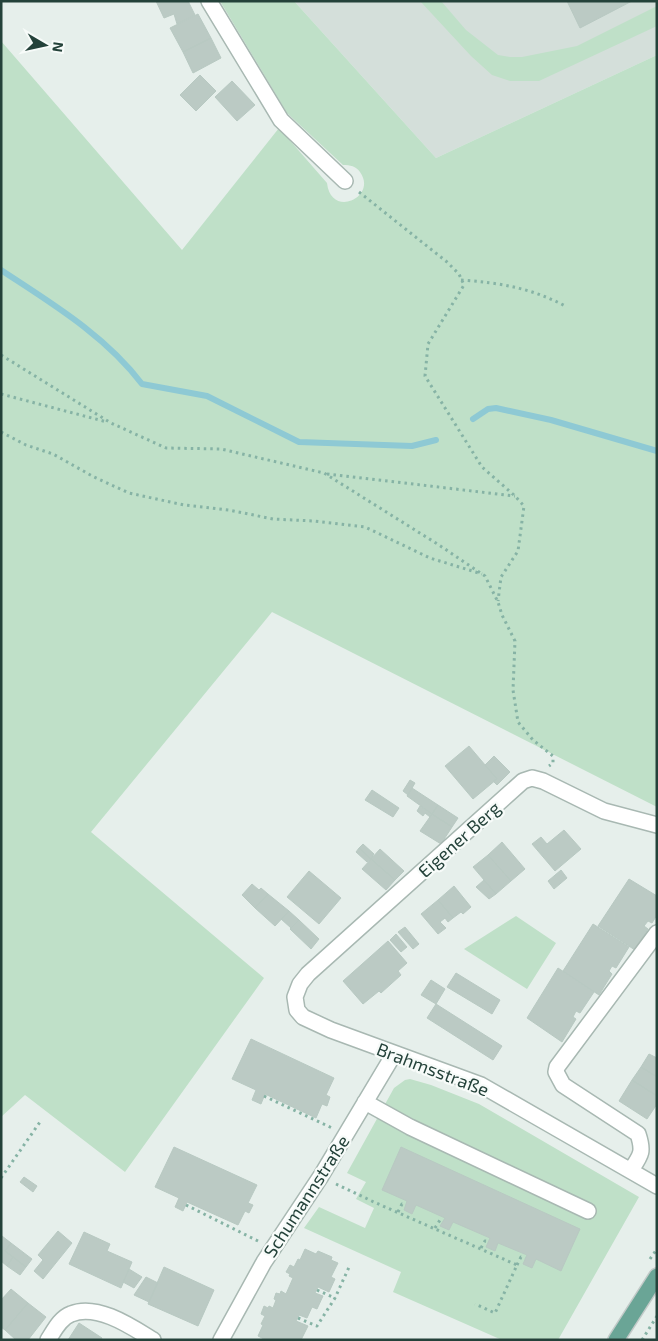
<svg xmlns="http://www.w3.org/2000/svg" width="658" height="1341" viewBox="0 0 658 1341" font-family="'Exo 2',sans-serif">
	<style>
		.built { fill: #d4dfda }
		.green { fill: #bfe0c8 }
		.lines { fill: none; stroke-linecap: round; stroke-linejoin: round }
		.stream { stroke: #8ec9d4; stroke-width: 6 }
		.building { fill: #bbcac4; stroke: #b8c9c2 }
		.minor-casing { stroke: #a8b8b2; stroke-width: 18 }
		.major-casing { stroke: #c2cac8; stroke-width: 18 }
		.path { stroke: #86b3a5; stroke-width: 3; stroke-dasharray: 2.5 4; stroke-linecap: butt }
		.minor { stroke: #fff; stroke-width: 15 }
		.major { stroke: #6aa596; stroke-width: 15 }
		.labels { text-anchor: middle; dominant-baseline: central; stroke-width: 4.5; stroke-linejoin: round; paint-order: stroke }
		.street-label { font-size: 18px; fill: #24423a; stroke: #f7fbf9 }
	</style>
	<rect width="100%" height="100%" fill="#e6efeb"/>
	<path class="built" d="M294,1H657V55L436,158Z"/>
	<path class="green" d="M220,1H294L436,158L657,55V807L272,612L91,832L264,978L125,1172L25,1095L1,1117V41L182,250L279,128L327,183C331,219 378,197 360,172C356,166 350,165 343,165L287,113Z
		M420,1H441L466,30L498,55L510,57H522L577,46L657,6V26L539,81H510L492,75L471,56Z
		M516,916L556,943L527,989L464,949Z
		M410,1079L431,1085L479,1104L639,1197L558,1340H502L393,1292L401,1272L304,1228L319,1207L365,1228L374,1208L356,1199L366,1182L347,1173L394,1088L405,1080Z"/>
	<g class="lines">
		<path class="stream" d="M1,270C51,303 105,335 142,384L207,396L299,442L412,446L436,440
			M473,419L488,409L496,408L551,420L657,451"/>
	</g>
	<path class="building" d="M156,1H188L195,15L177,24L174,14L164,18Z
		M567,1H632L580,28Z
		M198,14L211,38L183,52L170,28Z
		M211,38L221,58L193,73L183,52Z
		M200,75L216,91L196,111L180,95Z
		M232,81L255,105L237,121L215,97Z
		M469,746L497,779L473,799L445,766Z
		M494,756L510,772L497,785L493,781L497,779L485,765Z
		M410,780L415,783L408,795L403,791Z
		M412,788L438,805L432,814L407,796Z
		M372,790L399,808L393,817L365,800Z
		M438,805L458,818L452,827L432,814Z
		M420,806L432,814L430,817L425,813L423,816L417,811Z
		M432,814L452,827L441,844L420,831Z
		M564,830L581,849L555,871L532,844L541,837L547,844Z
		M502,842L525,869L511,881L488,855Z
		M363,844L374,854L371,859L359,848Z
		M359,848L371,859L367,862L356,852Z
		M380,849L404,871L395,880L371,859Z
		M488,855L511,881L496,894L473,867Z
		M371,859L395,880L386,890L362,869Z
		M561,870L567,878L554,889L548,881Z
		M309,871L341,898L319,924L287,897Z
		M629,879L657,896V915L652,923L648,921L644,926L648,929L635,950L598,926Z
		M484,880L496,894L489,899L476,887Z
		M252,884L259,890L261,888L268,894L255,908L242,895Z
		M454,886L471,907L463,914L461,912L453,918L438,900Z
		M268,894L289,911L275,926L255,908Z
		M438,900L453,918L448,922L445,918L440,922L446,928L438,934L421,914Z
		M289,911L299,920L291,928L281,919Z
		M299,920L319,939L311,949L290,929Z
		M593,924L629,947L616,968L612,966L609,971L612,974L599,995L563,971Z
		M405,927L419,944L413,949L398,932Z
		M396,934L407,947L401,952L390,940Z
		M388,941L407,963L398,971L401,975L381,993L379,991L363,1004L343,981Z
		M558,968L594,992L580,1013L576,1011L573,1017L576,1019L562,1042L527,1018Z
		M456,973L500,1000L492,1014L447,987Z
		M431,980L445,989L436,1004L421,995Z
		M436,1004L502,1046L493,1060L427,1018Z
		M251,1039L334,1078L326,1095L330,1097L327,1106L322,1104L316,1118L265,1094L261,1104L252,1100L256,1090L232,1079Z
		M649,1054L657,1058V1077L641,1067Z
		M641,1067L657,1077V1096L632,1080Z
		M632,1080L657,1096V1104L647,1119L619,1101Z
		M174,1147L257,1185L248,1203L253,1205L249,1213L245,1211L238,1225L187,1202L183,1211L175,1207L179,1198L155,1187Z
		M401,1147L580,1229L561,1271L536,1259L532,1268L523,1264L527,1255L498,1243L495,1251L486,1247L490,1238L453,1222L449,1230L440,1226L445,1218L416,1205L412,1214L404,1210L407,1201L382,1190Z
		M24,1177L37,1186L33,1192L20,1182Z
		M58,1231L72,1243L43,1279L34,1271L43,1260L38,1255Z
		M84,1232L110,1244L107,1251L132,1262L121,1288L69,1264Z
		M2,1236L11,1243L5,1251L13,1257L7,1266L1,1261Z
		M11,1243L32,1259L26,1267L5,1251Z
		M305,1249L316,1254L318,1251L332,1257L331,1260L338,1263L331,1277L335,1279L329,1292L318,1287L315,1293L323,1296L317,1309L312,1307L307,1318L299,1315L296,1321L308,1326L301,1340H266L258,1336L263,1325L261,1324L265,1316L261,1314L264,1306L268,1308L269,1306L273,1308L276,1300L274,1299L276,1293L280,1294L281,1291L286,1294L293,1278L289,1276L290,1274L286,1272L290,1265L294,1267L298,1259L300,1260Z
		M13,1257L26,1267L20,1275L7,1266Z
		M164,1267L214,1290L198,1326L148,1304Z
		M129,1269L142,1277L134,1288L123,1282Z
		M146,1277L158,1283L149,1302L134,1295Z
		M11,1289L28,1303L5,1330L1,1327V1300Z
		M28,1303L46,1317L28,1340H16L5,1330Z
		M79,1323L102,1338L101,1340H68Z"/>
	<g class="lines">
		<defs>
			<path id="minor" d="M209,1L281,120L345,181
				M657,825L604,811L543,781L532,778L523,781L308,974L300,984L295,997L297,1010L303,1017L331,1030L481,1085L657,1186
				M365,1102L410,1127L588,1211
				M631,1170C641,1155 644,1152 638,1134L563,1085L556,1072L557,1067L657,933
				M48,1340C54,1331 60,1318 71,1314C97,1303 132,1327 153,1340
				M221,1340L264,1262L321,1176L394,1054"/>
			<path id="major" d="M616,1340L657,1276"/>
		</defs>
		<use href="#minor" class="minor-casing"/>
		<use href="#major" class="major-casing"/>
		<path class="path" d="M359,192L447,262L459,274L464,285L428,344L425,376L482,467L515,496L524,506L518,551L501,577L498,601
			M461,280C501,283 532,288 567,307
			M1,355L111,423L166,448L221,449L324,473L439,545L485,576L498,602L502,615L515,641L513,690L518,722L533,740L553,756V763L549,766
			M1,394L107,422
			M1,432L26,445L53,454L94,477L129,493L184,505L229,510L273,519L313,521L365,527L430,558L482,574
			M327,474L515,496
			M264,1096L332,1128
			M1,1178L40,1122
			M336,1184L376,1203L517,1265L495,1313L475,1304
			M186,1205L258,1241
			M398,1212L402,1204L405,1205
			M435,1228L440,1220L443,1221
			M481,1248L485,1241L488,1242
			M650,1259L657,1249
			M517,1265L521,1257L525,1258
			M317,1290L335,1298
			M298,1318L317,1326L335,1298L350,1265
			M642,1340L657,1316"/>
		<use href="#minor" class="minor"/>
		<use href="#major" class="major"/>
	</g>
	<g class="labels">
		<g class="street-label">
			<text transform="translate(459 839) rotate(-42)">Eigener Berg</text>
			<text transform="translate(433 1069) rotate(21)">Brahmsstraße</text>
			<text transform="translate(306 1196) rotate(-57)">Schumannstraße</text>
		</g>
	</g>
	<rect width="658" height="1341" fill="none" stroke="#24423a" stroke-width="5"/>
	<g transform="translate(45 45) rotate(99)" stroke="#f7fbf9" stroke-width="4" paint-order="stroke">
	<path d="M0-4L9 19L0 12L-9 19Z" fill="#24423a"/>
	<text y="-8" font-size="14" font-weight="bold" text-anchor="middle" fill="#24423a">N</text>
	</g>
</svg>
